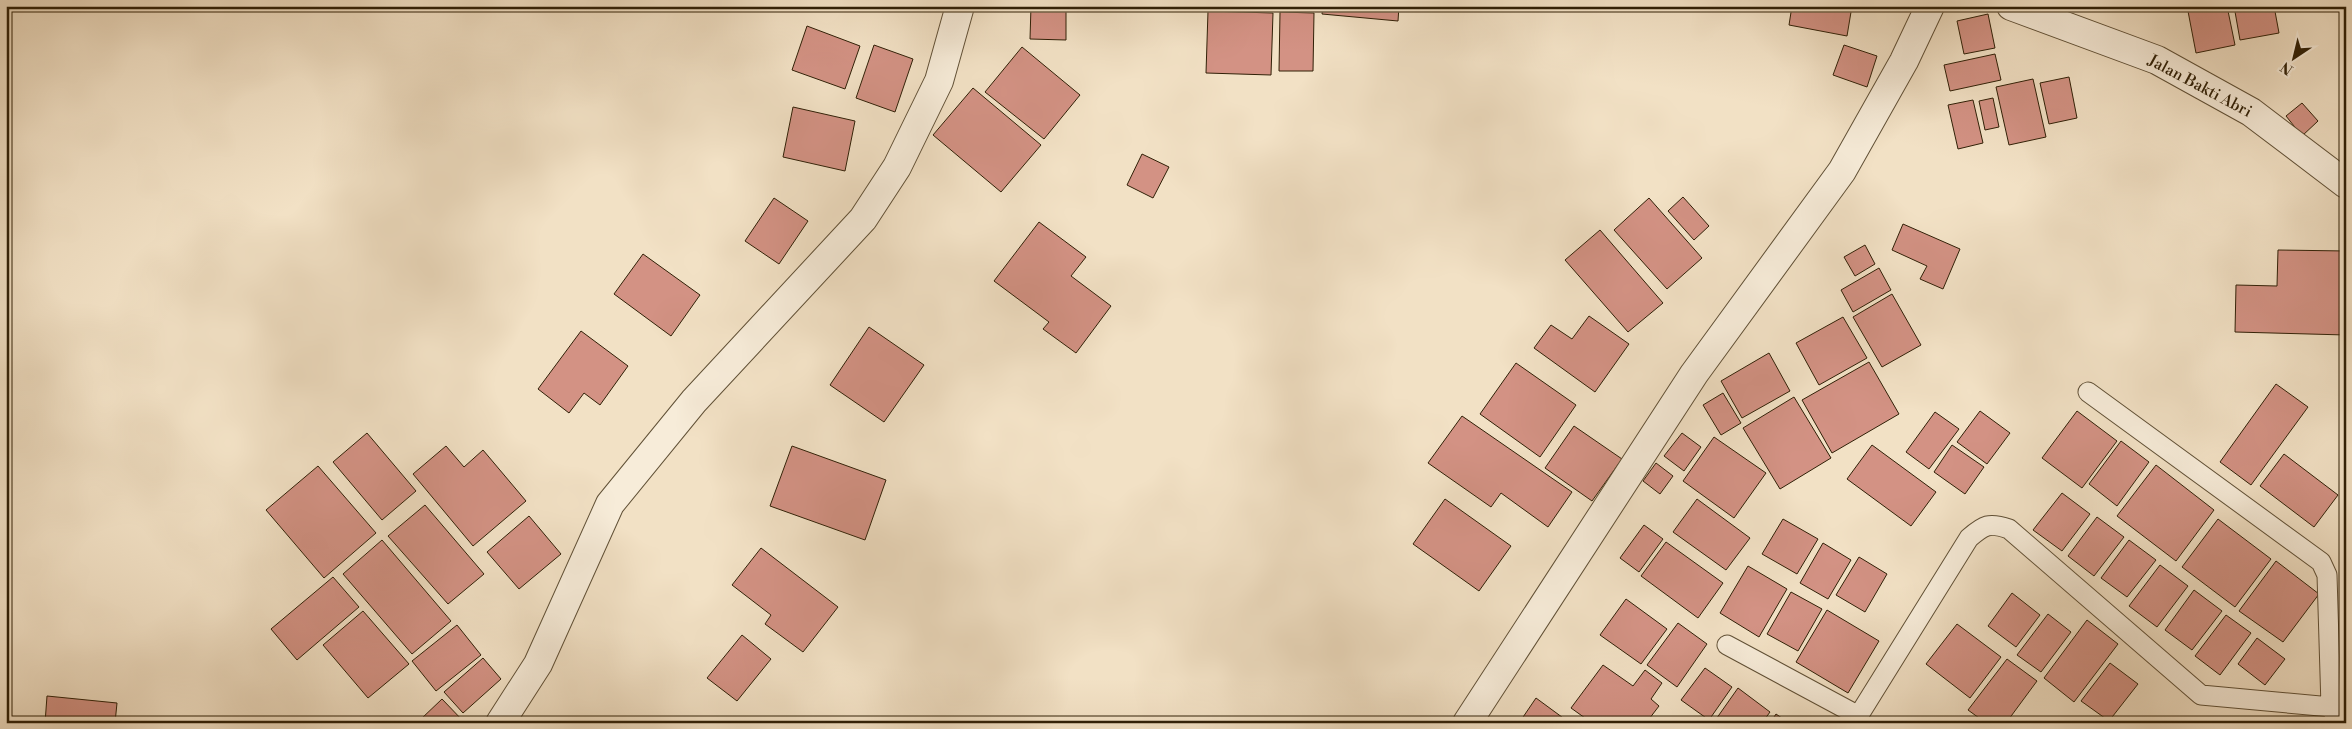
<svg xmlns="http://www.w3.org/2000/svg" width="2352" height="729" viewBox="0 0 2352 729" font-family="'Libre Bodoni',serif">
	<style>
		.building { fill: #d39284; stroke: #302007 }
		.lines { fill: none; stroke-linecap: round; stroke-linejoin: round }
		.service-casing { stroke: #605036; stroke-width: 21 }
		.minor-casing { stroke: #605036; stroke-width: 30 }
		.service { stroke: #f7ecd9; stroke-width: 19 }
		.minor { stroke: #f7ecd9; stroke-width: 28 }
		.labels { text-anchor: middle; dominant-baseline: central; stroke-width: 4; stroke-linejoin: round; paint-order: stroke }
		.street-label { font-size: 16px; fill: #302007; stroke: #f7ecd9 }
	</style>
	<rect width="100%" height="100%" fill="#f2e1c5"/>
	<filter id="stains"><feTurbulence type="fractalNoise" baseFrequency=".004" numOctaves="4"/><feColorMatrix values="0 0 0 0 .2 0 0 0 0 .09 0 0 0 0 .02 0 0 0 .5 -.17"/></filter>
	<radialGradient id="worn" r=".72"><stop offset=".6" stop-color="#630" stop-opacity="0"/><stop offset="1" stop-color="#630" stop-opacity=".3"/></radialGradient>
	<path class="building" d="M1031,6H1066V40L1030,39Z
		M1323,6H1399L1398,21L1322,14Z
		M1792,6H1852L1847,36L1789,25Z
		M2187,6H2227L2235,45L2196,53Z
		M2234,6H2274L2279,33L2240,40Z
		M1208,11L1273,13L1271,75L1206,73Z
		M1280,12L1314,13L1313,71H1279Z
		M1988,14L1995,48L1964,54L1957,21Z
		M807,26L860,46L845,89L792,70Z
		M874,45L913,59L895,112L856,98Z
		M1844,45L1877,56L1867,87L1833,75Z
		M1022,47L1080,95L1044,139L985,92Z
		M1995,54L2001,80L1950,91L1944,65Z
		M2069,77L2077,118L2049,124L2040,83Z
		M2033,79L2046,137L2009,145L1996,87Z
		M973,88L1041,145L1001,192L933,135Z
		M1993,98L1999,127L1985,130L1979,101Z
		M1973,100L1983,143L1958,149L1948,105Z
		M2302,103L2318,121L2302,136L2286,116Z
		M793,107L855,121L845,171L783,157Z
		M1142,154L1169,167L1153,198L1127,185Z
		M1683,197L1709,226L1694,240L1668,211Z
		M774,198L808,221L779,264L745,241Z
		M1649,198L1702,258L1667,289L1614,230Z
		M1039,222L1086,257L1071,276L1111,306L1076,353L1043,329L1049,322L994,281Z
		M1903,224L1960,249L1943,289L1920,279L1927,266L1892,250Z
		M1600,230L1663,303L1628,332L1565,260Z
		M1865,245L1875,264L1855,276L1844,257Z
		M2278,250L2346,251V335L2235,332L2236,285L2277,286Z
		M643,254L700,295L671,336L614,294Z
		M1879,268L1891,290L1853,312L1841,290Z
		M1892,294L1921,345L1882,367L1853,317Z
		M1589,316L1629,344L1595,392L1534,348L1551,325L1572,339Z
		M1843,317L1867,358L1819,385L1796,343Z
		M869,327L924,365L884,422L830,385Z
		M581,331L628,366L600,405L584,393L569,413L538,389Z
		M1769,353L1790,391L1742,418L1721,381Z
		M1869,362L1899,414L1832,453L1802,400Z
		M1516,363L1576,405L1540,457L1480,414Z
		M2276,384L2308,407L2251,485L2220,462Z
		M1723,393L1741,423L1721,435L1703,405Z
		M1794,397L1831,458L1780,489L1743,428Z
		M1980,411L2010,433L1987,464L1957,442Z
		M2077,411L2117,441L2082,488L2042,458Z
		M1935,412L1959,429L1929,469L1906,452Z
		M1462,416L1572,492L1548,527L1501,493L1491,507L1428,463Z
		M1574,426L1622,459L1592,501L1545,468Z
		M367,433L416,491L382,520L333,462Z
		M1682,433L1701,447L1684,471L1664,456Z
		M1714,437L1766,473L1734,518L1683,481Z
		M2121,441L2149,462L2117,506L2089,484Z
		M1872,445L1936,492L1911,526L1847,479Z
		M1952,445L1984,467L1965,494L1934,472Z
		M446,446L464,467L483,450L526,501L473,546L413,474Z
		M792,446L886,480L865,540L770,506Z
		M2284,454L2338,495L2314,527L2260,486Z
		M1656,463L1673,476L1660,494L1643,481Z
		M2156,465L2214,510L2176,561L2117,516Z
		M318,466L376,533L324,578L266,510Z
		M2062,493L2090,514L2062,551L2033,530Z
		M1445,499L1511,546L1479,591L1413,544Z
		M1697,499L1750,538L1726,570L1673,532Z
		M425,505L484,574L448,604L388,536Z
		M529,516L561,554L519,589L487,552Z
		M2097,517L2124,537L2094,576L2068,556Z
		M1783,519L1818,539L1797,574L1762,554Z
		M2218,519L2271,559L2235,607L2182,567Z
		M1644,525L1663,539L1639,572L1620,558Z
		M382,540L451,621L412,654L343,574Z
		M2129,540L2156,560L2127,597L2101,578Z
		M1666,542L1723,583L1698,618L1641,576Z
		M1823,543L1851,560L1828,599L1800,583Z
		M761,548L838,607L803,652L765,624L771,615L732,585Z
		M1859,557L1887,574L1865,612L1836,595Z
		M2276,561L2319,594L2283,642L2239,611Z
		M2160,565L2188,586L2157,627L2129,606Z
		M1748,566L1787,589L1759,637L1720,613Z
		M333,577L359,607L297,660L271,629Z
		M2194,590L2222,611L2192,650L2165,630Z
		M1791,592L1822,609L1798,651L1767,634Z
		M2012,593L2040,615L2016,647L1988,626Z
		M1626,599L1667,629L1641,664L1600,635Z
		M1827,610L1879,641L1848,693L1796,662Z
		M363,611L409,664L368,698L323,645Z
		M2048,614L2071,632L2041,672L2017,655Z
		M2226,615L2251,633L2220,675L2195,656Z
		M2087,620L2118,644L2074,702L2044,678Z
		M1678,623L1707,644L1677,687L1647,665Z
		M1957,624L2001,657L1970,698L1926,664Z
		M457,625L481,655L436,691L412,661Z
		M742,635L771,659L737,701L707,678Z
		M2257,638L2285,659L2265,685L2238,664Z
		M483,658L501,679L463,713L444,692Z
		M2007,659L2037,681L2006,723H1986L1968,710Z
		M2110,663L2138,684L2109,721L2081,701Z
		M1603,665L1633,686L1645,670L1662,683L1651,699L1659,706L1646,723H1592L1571,708Z
		M1705,668L1732,687L1709,720L1681,700Z
		M1738,688L1770,712L1762,723L1714,722Z
		M47,696L117,703L115,723H45Z
		M1536,698L1570,723H1519Z
		M442,699L465,723H425L421,719Z
		M1776,714L1789,723H1770Z"/>
	<g class="lines">
		<defs>
			<path id="service" d="M2088,392L2321,562L2327,575L2331,707
				M1727,645L1857,715
				M1854,723L1969,538C1984,525 1989,522 2009,529L2201,695L2331,707L2338,723"/>
			<path id="minor" d="M2011,6L2157,60L2251,112L2346,184
				M500,723L538,664L610,504L694,401L863,219L897,167L939,81L960,6
				M1467,723L1694,374L1842,171L1904,61L1930,6"/>
		</defs>
		<use href="#service" class="service-casing"/>
		<use href="#minor" class="minor-casing"/>
		<use href="#service" class="service"/>
		<use href="#minor" class="minor"/>
	</g>
	<g class="labels">
		<g class="street-label">
			<text transform="translate(2200 86) rotate(28)">Jalan Bakti Abri</text>
		</g>
	</g>
	<rect width="2352" height="729" fill="none" stroke="#f2e1c5" stroke-width="25"/>
	<rect x="8" y="8" width="2337" height="714" fill="none" stroke="#302007" stroke-width="2.5"/>
	<rect x="12" y="12" width="2327" height="704" fill="none" stroke="#302007"/>
	<g transform="translate(2294 58) rotate(215)" stroke="#f7ecd9" stroke-width="4" paint-order="stroke">
	<path d="M0-4L9 19L0 12L-9 19Z" fill="#302007"/>
	<text y="-8" font-size="14" font-weight="bold" text-anchor="middle" fill="#302007">N</text>
	</g>
	<rect width="100%" height="100%" filter="url(#stains)"/>
	<rect width="100%" height="100%" fill="url(#worn)"/>
</svg>
